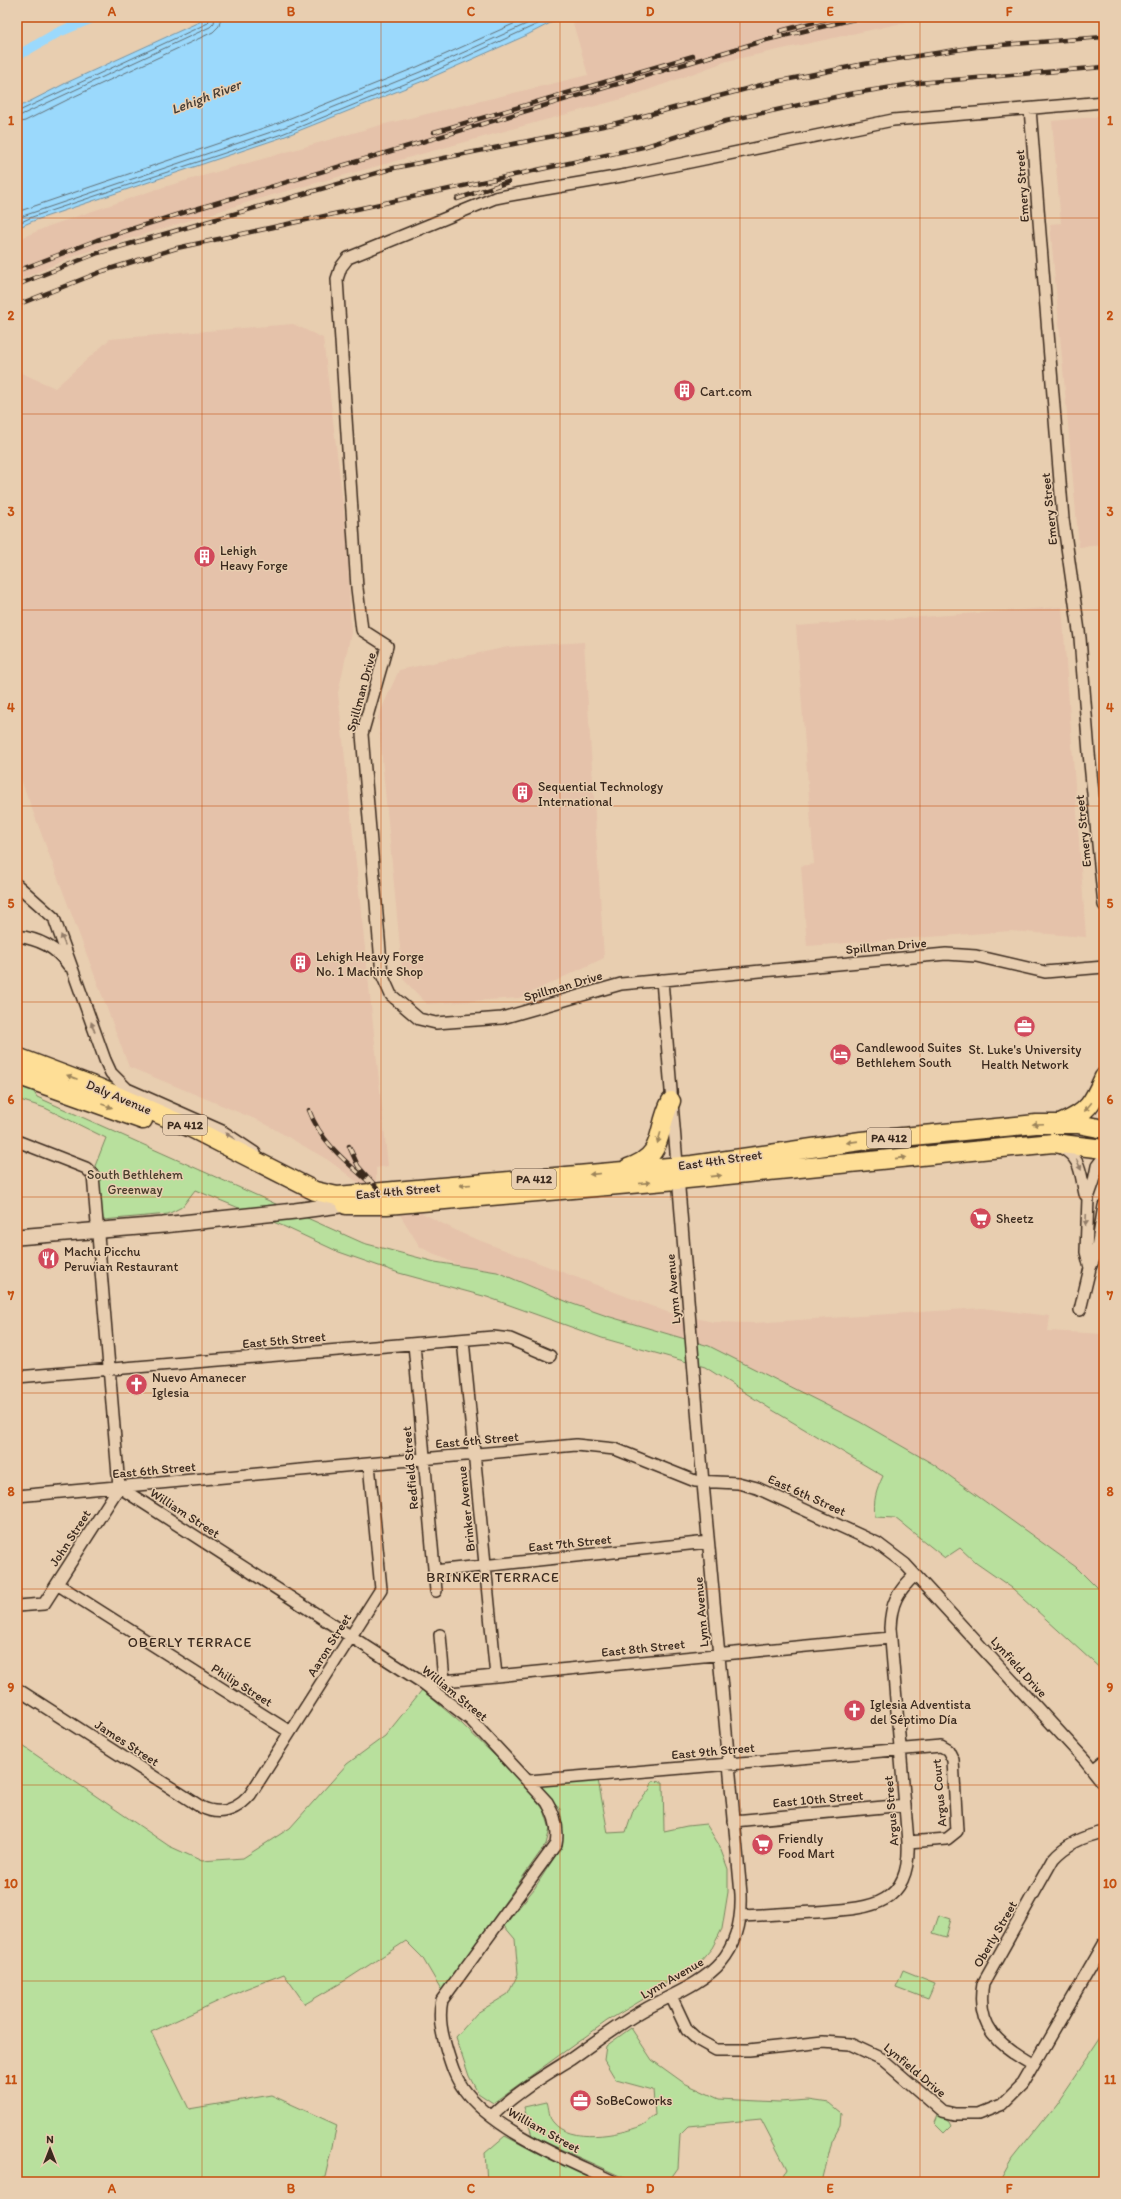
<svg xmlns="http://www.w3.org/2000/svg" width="1121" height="2199" viewBox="0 0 1121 2199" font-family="Itim,sans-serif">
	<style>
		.built { fill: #e5c2aa }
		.green { fill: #b8e09d; stroke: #7a855e }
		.water { fill: #9bd9fc; stroke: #7593a3 }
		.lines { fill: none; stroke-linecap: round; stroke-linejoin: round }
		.shore { stroke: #617077; stroke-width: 1 }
		.canal { stroke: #9bd9fc; stroke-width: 10 }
		.minor-casing { stroke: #3b2a1e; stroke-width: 14 }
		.secondary-casing { stroke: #3b2a1e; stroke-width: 18 }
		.trunk-casing { stroke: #3b2a1e; stroke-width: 21 }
		.minor { stroke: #e8ceb0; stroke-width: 11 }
		.secondary { stroke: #e8ceb0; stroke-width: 15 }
		.trunk { stroke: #fede96; stroke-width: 18 }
		.rail-casing { stroke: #3b2a1e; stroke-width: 4.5 }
		.rail { stroke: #e8ceb0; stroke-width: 3; stroke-dasharray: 9; stroke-linecap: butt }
		.oneway { fill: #927c67 }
		.oneway2 { fill: #9c845a }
		.grid { fill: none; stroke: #c55010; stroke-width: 1; stroke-opacity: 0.55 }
		.labels { text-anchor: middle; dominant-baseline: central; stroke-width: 3; stroke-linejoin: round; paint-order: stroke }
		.shield { fill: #e8ceb0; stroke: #6f5b4a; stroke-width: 1 }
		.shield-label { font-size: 12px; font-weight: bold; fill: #3b2a1e }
		.street-label { font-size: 13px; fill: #3b2a1e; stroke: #e8ceb0 }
		.poi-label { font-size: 13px; fill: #3b2a1e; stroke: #e8ceb0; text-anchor: start }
		.park-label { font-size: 13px; fill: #483c2b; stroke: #e8ceb0 }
		.water-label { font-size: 14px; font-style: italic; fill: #453c34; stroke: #e8ceb0 }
		.neighbourhood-label { font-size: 14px; letter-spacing: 1px; fill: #3b2a1e; stroke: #e8ceb0 }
		.neatline { fill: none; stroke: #c55010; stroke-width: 1.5 }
		.grid-label { font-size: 13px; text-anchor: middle; font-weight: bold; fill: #c55010 }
	</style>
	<rect width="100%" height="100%" fill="#e8ceb0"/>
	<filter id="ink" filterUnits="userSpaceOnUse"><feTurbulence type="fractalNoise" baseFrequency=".025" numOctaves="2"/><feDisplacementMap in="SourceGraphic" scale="8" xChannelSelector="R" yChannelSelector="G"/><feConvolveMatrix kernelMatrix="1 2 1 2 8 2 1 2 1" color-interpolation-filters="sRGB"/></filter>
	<g filter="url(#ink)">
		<path class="built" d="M590,17H930L727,61L629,97L265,197L77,255L17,281V240L49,226L157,189L381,125L588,75L573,23Z
			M1104,116V545L1079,547L1050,224L1061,223L1052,121Z
			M293,324L323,338L347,536L351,633L338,693L388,1166L376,1168V1182L418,1211L463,1234L667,1312L713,1322L754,1323L982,1308L1050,1316L1048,1331L1104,1334V1595L1076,1567L997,1510L964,1488L753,1369L709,1346L607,1316L570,1303L497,1272L460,1266L420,1247L399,1213L328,1160L262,1122L129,1067L17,769V371L55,388L110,339Z
			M1062,607L1086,937L1011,931L807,946L801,866L814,864L796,626Z
			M584,642L604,958L519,998L427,1004L403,979L378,717L399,670L508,647Z"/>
		<path class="green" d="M17,1084L32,1089L37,1097L363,1243L435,1262L497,1272L570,1303L607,1316L709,1346L860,1422L933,1464L1076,1567L1104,1595V1672L1012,1588L976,1563L960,1548L945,1558L895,1518L875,1517C873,1500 876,1491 883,1476L769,1408L705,1367L602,1338L487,1297L399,1273L339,1252L283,1226L195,1190L182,1207L168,1214L103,1220L98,1173L95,1166L106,1138L45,1108L17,1099Z
			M422,1690L462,1724L523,1783L544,1810L550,1829L546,1844L442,1991L422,1957L406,1941L346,1980L305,2004L284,1974L245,1989L151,2032L189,2109L271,2095L337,2125L325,2177L317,2182H17V1742L169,1846L202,1861L243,1858L290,1828L347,1764L385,1736Z
			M598,1780L608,1833L626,1832L634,1808L650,1789L652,1781L663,1782L664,1831L687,1826L706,1824L719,1845L728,1869V1892L722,1929L712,1948L694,1969L674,1977L652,1994L607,2021L493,2103L478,2093L469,2076L456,2037L477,2013L508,1994L518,1974L515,1939L504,1926L534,1889L561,1847L562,1826L560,1809L539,1785Z
			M939,1915L951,1919L946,1937L933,1933Z
			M903,1970L935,1983L928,1999L896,1987Z
			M631,2028L652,2060L684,2083L719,2099L779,2102L809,2100L829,2103L841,2113L840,2126L832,2141L822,2182H780L787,2169L761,2119L688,2126L680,2134L678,2168L668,2182H633L532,2136L524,2107L547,2102C549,2107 549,2118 553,2122C570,2144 619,2135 641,2126C646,2124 651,2118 655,2115L653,2090L616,2080L604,2060L606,2046Z
			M1104,2032V2182H999L1012,2159L1055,2105Z
			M938,2113L950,2121L952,2125L944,2133L934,2123Z
			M505,2136L539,2154L603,2182H487L485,2153Z"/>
		<path class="water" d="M210,17H562L525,36L423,81L283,137L33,221L17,228V108L66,83Z"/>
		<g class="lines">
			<path class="shore" d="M17,112L208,23L210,17
				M17,117L210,27L214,23L215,17
				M17,123L25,121L73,97L213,32L219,26L221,17
				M17,212L278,123L417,67L529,17
				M17,218L280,129L420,72L542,17
				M17,224L32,217L282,134L422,77L553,17"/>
			<path class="canal" d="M17,56L57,33L95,17"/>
			<defs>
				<path id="minor" d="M1104,102L893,120L627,175L516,194L495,198L348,258L341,267L337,279L357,588L362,630L387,646L362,734L382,975L391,995L419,1019L436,1023L502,1018L621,984L946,954L976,956L1045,972L1104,967
					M1030,109L1063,519L1080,638L1089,753L1104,905
					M17,885L54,918L105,1060L111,1073L127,1089L222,1131L255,1153
					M17,936C39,939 56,947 69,966
					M17,1141L86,1168L93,1175L119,1487
					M1060,1147C1082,1158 1080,1173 1085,1194L1088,1198
					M1090,1268L1086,1252L1088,1198L1094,1181L1097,1166L1104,1157
					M1080,1310L1090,1268L1096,1254L1104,1206
					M463,1340L496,1676
					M414,1344L436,1591
					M17,1377L493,1337L510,1339L550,1356
					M119,1487L423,1683L471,1720L547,1802C555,1815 559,1828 556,1844L442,2000C438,2018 442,2034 447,2051C451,2064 455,2077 463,2088C493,2131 568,2160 614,2182
					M17,1496L576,1445L615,1449L695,1481L738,1483L757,1488L877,1543L905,1564L1085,1760L1104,1784
					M434,1571L708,1542
					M57,1584L290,1732
					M17,1606L44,1604L119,1487
					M440,1635L444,1681
					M423,1683L890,1638
					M17,1689L201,1807C220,1816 236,1811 250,1795L381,1589L369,1464
					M1093,1770L1104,1761
					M529,1781L941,1746L948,1750L953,1760L957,1831L947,1839L908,1842
					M734,1821L905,1805
					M740,1916C766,1915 791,1913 817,1912C868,1908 911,1908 908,1842L890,1628C891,1603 897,1592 915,1575
					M671,1996L687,2030L698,2040L716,2050H749L823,2042L850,2044L882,2059L942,2111L955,2114H978L1003,2104L1023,2084L1104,1944
					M1034,2065C1000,2046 975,2027 983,1984L1053,1859C1067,1843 1084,1836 1104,1832
					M492,2116C515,2093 544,2076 571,2059C595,2042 619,2024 644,2010C667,1997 704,1983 721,1962C737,1943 742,1918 741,1894L703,1483L662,980"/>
				<path id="secondary" d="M17,1237L163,1225L295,1211L340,1205L351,1195"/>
				<path id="trunk" d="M17,1057L99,1088L193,1129L315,1191L337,1196L692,1165L861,1141L1036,1124H1078L1104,1129
					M17,1075L143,1120
					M1062,1123C1089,1112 1093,1102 1104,1077
					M628,1168C667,1155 655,1131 671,1101
					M346,1205H387L677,1180L1053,1143L1104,1149"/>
			</defs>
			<use href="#minor" class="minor-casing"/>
			<use href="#secondary" class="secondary-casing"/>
			<use href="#trunk" class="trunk-casing"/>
			<use href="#minor" class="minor"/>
			<use href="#secondary" class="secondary"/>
			<use href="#trunk" class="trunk"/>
			<defs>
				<path id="rail" d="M780,31L834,17
					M434,132L693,56
					M457,199L508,182
					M17,271L97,240L179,214L766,40L863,17
					M17,285L98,253L394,168L613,124L765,84L864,64L976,47L1104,37
					M17,305L103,271L177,248L643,147L726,121L849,94L918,83L1104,67
					M309,1110C321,1142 344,1160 369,1182
					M349,1146L358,1166L380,1191"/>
			</defs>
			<use href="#rail" class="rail-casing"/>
			<use href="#rail" class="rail"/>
		</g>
		<defs><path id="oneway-solid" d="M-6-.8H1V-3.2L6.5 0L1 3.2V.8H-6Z"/></defs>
		<g class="oneway">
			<use href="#oneway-solid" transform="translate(63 940) rotate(-112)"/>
			<use href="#oneway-solid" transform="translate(93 1027) rotate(-110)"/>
			<use href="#oneway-solid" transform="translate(230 1136) rotate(-148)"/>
			<use href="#oneway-solid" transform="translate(1079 1165) rotate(66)"/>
			<use href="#oneway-solid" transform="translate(1086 1220) rotate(93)"/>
		</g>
		<g class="oneway2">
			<use href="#oneway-solid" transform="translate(72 1077) rotate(-159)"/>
			<use href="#oneway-solid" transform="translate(107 1106) rotate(19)"/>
			<use href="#oneway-solid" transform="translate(1088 1107) rotate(129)"/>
			<use href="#oneway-solid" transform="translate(1038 1124) rotate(177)"/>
			<use href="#oneway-solid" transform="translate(659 1138) rotate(107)"/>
			<use href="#oneway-solid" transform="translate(852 1142) rotate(172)"/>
			<use href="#oneway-solid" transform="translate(901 1158) rotate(-6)"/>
			<use href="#oneway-solid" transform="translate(595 1174) rotate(175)"/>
			<use href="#oneway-solid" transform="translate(716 1176) rotate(-6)"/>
			<use href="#oneway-solid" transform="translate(645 1183) rotate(-5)"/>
			<use href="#oneway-solid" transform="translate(465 1185) rotate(175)"/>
		</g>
	</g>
	<path class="grid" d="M202,17V2182M381,17V2182M560,17V2182M740,17V2182M920,17V2182M17,218H1104M17,414H1104M17,610H1104M17,806H1104M17,1002H1104M17,1197H1104M17,1393H1104M17,1589H1104M17,1785H1104M17,1981H1104"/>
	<defs>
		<symbol id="building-disc" viewBox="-11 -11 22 22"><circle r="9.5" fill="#d1495b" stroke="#e8ceb0"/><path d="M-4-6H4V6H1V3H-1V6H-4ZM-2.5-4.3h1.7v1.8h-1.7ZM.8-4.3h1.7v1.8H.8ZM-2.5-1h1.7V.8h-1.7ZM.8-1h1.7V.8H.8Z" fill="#fff"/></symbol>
		<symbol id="office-disc" viewBox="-11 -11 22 22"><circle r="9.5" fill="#d1495b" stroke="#e8ceb0"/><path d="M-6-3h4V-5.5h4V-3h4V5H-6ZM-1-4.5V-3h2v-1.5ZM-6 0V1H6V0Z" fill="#fff"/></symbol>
		<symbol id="hotel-disc" viewBox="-11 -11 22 22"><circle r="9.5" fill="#d1495b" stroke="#e8ceb0"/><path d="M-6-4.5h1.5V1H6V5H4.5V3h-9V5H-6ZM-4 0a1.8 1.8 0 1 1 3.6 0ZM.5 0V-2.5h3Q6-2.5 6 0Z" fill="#fff"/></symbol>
		<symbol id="supermarket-disc" viewBox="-11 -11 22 22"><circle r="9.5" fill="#d1495b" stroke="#e8ceb0"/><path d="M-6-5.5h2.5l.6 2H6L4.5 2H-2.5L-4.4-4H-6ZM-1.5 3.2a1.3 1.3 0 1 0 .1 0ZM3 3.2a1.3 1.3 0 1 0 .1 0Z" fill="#fff"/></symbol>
		<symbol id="restaurant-disc" viewBox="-11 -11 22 22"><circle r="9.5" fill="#d1495b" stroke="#e8ceb0"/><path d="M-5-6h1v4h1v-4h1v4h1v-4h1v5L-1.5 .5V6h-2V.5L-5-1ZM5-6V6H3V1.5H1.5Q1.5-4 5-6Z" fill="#fff"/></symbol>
		<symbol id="church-disc" viewBox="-11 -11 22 22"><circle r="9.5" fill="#d1495b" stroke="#e8ceb0"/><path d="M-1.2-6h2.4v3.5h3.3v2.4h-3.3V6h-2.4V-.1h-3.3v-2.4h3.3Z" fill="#fff"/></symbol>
	</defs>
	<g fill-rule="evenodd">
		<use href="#building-disc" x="672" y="378" width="25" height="25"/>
		<use href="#building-disc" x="192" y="544" width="25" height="25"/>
		<use href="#building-disc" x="510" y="780" width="25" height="25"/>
		<use href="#building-disc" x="288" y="950" width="25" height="25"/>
		<use href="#office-disc" x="1012" y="1014" width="25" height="25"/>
		<use href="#hotel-disc" x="828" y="1042" width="25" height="25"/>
		<use href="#supermarket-disc" x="968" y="1206" width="25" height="25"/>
		<use href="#restaurant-disc" x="36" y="1246" width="25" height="25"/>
		<use href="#church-disc" x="124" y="1372" width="25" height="25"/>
		<use href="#church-disc" x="842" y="1698" width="25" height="25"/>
		<use href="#supermarket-disc" x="750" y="1832" width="25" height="25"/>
		<use href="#office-disc" x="568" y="2088" width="25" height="25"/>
	</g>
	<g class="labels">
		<g class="shield">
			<rect x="163" y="1115" width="44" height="20" rx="3"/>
			<rect x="867" y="1128" width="44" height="20" rx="3"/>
			<rect x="512" y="1169" width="44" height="20" rx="3"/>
		</g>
		<g class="shield-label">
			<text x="185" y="1125">PA 412</text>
			<text x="889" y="1138">PA 412</text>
			<text x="534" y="1179">PA 412</text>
		</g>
		<g class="street-label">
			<text transform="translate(1022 186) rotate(-94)">Emery Street</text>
			<text transform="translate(1049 509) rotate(-96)">Emery Street</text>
			<text transform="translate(361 692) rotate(-75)">Spillman Drive</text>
			<text transform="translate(1083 831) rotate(-96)">Emery Street</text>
			<text transform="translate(886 946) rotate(-5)">Spillman Drive</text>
			<text transform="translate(563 986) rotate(-16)">Spillman Drive</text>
			<text transform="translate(119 1097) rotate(23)">Daly Avenue</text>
			<text transform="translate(720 1160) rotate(-8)">East 4th Street</text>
			<text transform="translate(398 1191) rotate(-5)">East 4th Street</text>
			<text transform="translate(673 1289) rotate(-95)">Lynn Avenue</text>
			<text transform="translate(284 1340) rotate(-5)">East 5th Street</text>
			<text transform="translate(477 1440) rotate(-5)">East 6th Street</text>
			<text transform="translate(410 1468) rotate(-95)">Redfield Street</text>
			<text transform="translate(154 1470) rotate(-5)">East 6th Street</text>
			<text transform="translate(807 1495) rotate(24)">East 6th Street</text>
			<text transform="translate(466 1509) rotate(-96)">Brinker Avenue</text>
			<text transform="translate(185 1513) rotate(33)">William Street</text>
			<text transform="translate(70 1538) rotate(-57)">John Street</text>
			<text transform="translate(570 1543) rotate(-6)">East 7th Street</text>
			<text transform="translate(701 1612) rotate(-95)">Lynn Avenue</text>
			<text transform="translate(329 1645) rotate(-58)">Aaron Street</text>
			<text transform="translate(643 1648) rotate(-6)">East 8th Street</text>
			<text transform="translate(1019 1667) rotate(48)">Lynfield Drive</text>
			<text transform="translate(242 1685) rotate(32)">Philip Street</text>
			<text transform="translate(455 1693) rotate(39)">William Street</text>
			<text transform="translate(127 1743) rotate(33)">James Street</text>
			<text transform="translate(713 1751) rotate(-5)">East 9th Street</text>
			<text transform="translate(939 1793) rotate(-95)">Argus Court</text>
			<text transform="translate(818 1799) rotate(-5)">East 10th Street</text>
			<text transform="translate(891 1811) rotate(-95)">Argus Street</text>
			<text transform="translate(995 1934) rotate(-60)">Oberly Street</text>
			<text transform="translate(672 1978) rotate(-30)">Lynn Avenue</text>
			<text transform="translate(915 2070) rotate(40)">Lynfield Drive</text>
			<text transform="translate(544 2130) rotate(29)">William Street</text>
		</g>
		<g class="poi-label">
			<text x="700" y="391">Cart.com</text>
			<text x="220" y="550">Lehigh<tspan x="220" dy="15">Heavy Forge</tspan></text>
			<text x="538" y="786">Sequential Technology<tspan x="538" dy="15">International</tspan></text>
			<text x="316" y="956">Lehigh Heavy Forge<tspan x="316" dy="15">No. 1 Machine Shop</tspan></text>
			<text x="856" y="1047">Candlewood Suites<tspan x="856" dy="15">Bethlehem South</tspan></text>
			<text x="1025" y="1049" text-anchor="middle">St. Luke's University<tspan x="1025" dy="15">Health Network</tspan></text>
			<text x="996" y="1218">Sheetz</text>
			<text x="64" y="1251">Machu Picchu<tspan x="64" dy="15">Peruvian Restaurant</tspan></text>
			<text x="152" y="1377">Nuevo Amanecer<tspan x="152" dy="15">Iglesia</tspan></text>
			<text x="870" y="1704">Iglesia Adventista<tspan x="870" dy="15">del Séptimo Día</tspan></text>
			<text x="778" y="1838">Friendly<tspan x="778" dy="15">Food Mart</tspan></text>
			<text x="596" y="2100">SoBeCoworks</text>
		</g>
		<g class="park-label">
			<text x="135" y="1174">South Bethlehem<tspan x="135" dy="15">Greenway</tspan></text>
		</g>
		<g class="water-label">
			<text transform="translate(206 97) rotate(-21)">Lehigh River</text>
		</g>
		<g class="neighbourhood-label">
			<text x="493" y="1577">BRINKER TERRACE</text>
			<text x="190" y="1642">OBERLY TERRACE</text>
		</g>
	</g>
	<rect width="1121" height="2199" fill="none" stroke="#e8ceb0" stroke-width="44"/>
	<g transform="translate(50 2149)" stroke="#e8ceb0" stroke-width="3" paint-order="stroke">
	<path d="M0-3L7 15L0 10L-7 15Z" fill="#3b2a1e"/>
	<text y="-6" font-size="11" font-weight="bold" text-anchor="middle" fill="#3b2a1e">N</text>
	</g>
	<rect x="22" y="22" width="1077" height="2155" class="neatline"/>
	<g class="grid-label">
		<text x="112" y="16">A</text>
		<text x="291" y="16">B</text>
		<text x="471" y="16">C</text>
		<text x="650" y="16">D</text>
		<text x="830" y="16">E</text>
		<text x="1009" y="16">F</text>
		<text x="11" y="125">1</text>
		<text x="1110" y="125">1</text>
		<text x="11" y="320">2</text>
		<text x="1110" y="320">2</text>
		<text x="11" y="516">3</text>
		<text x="1110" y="516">3</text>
		<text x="11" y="712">4</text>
		<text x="1110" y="712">4</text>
		<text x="11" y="908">5</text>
		<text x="1110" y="908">5</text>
		<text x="11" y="1104">6</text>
		<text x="1110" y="1104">6</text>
		<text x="11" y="1300">7</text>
		<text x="1110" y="1300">7</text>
		<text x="11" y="1496">8</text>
		<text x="1110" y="1496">8</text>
		<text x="11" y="1692">9</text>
		<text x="1110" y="1692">9</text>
		<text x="11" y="1888">10</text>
		<text x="1110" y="1888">10</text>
		<text x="11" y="2084">11</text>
		<text x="1110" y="2084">11</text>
		<text x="112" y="2193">A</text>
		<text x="291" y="2193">B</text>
		<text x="471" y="2193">C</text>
		<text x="650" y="2193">D</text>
		<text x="830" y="2193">E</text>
		<text x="1009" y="2193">F</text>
	</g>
</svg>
